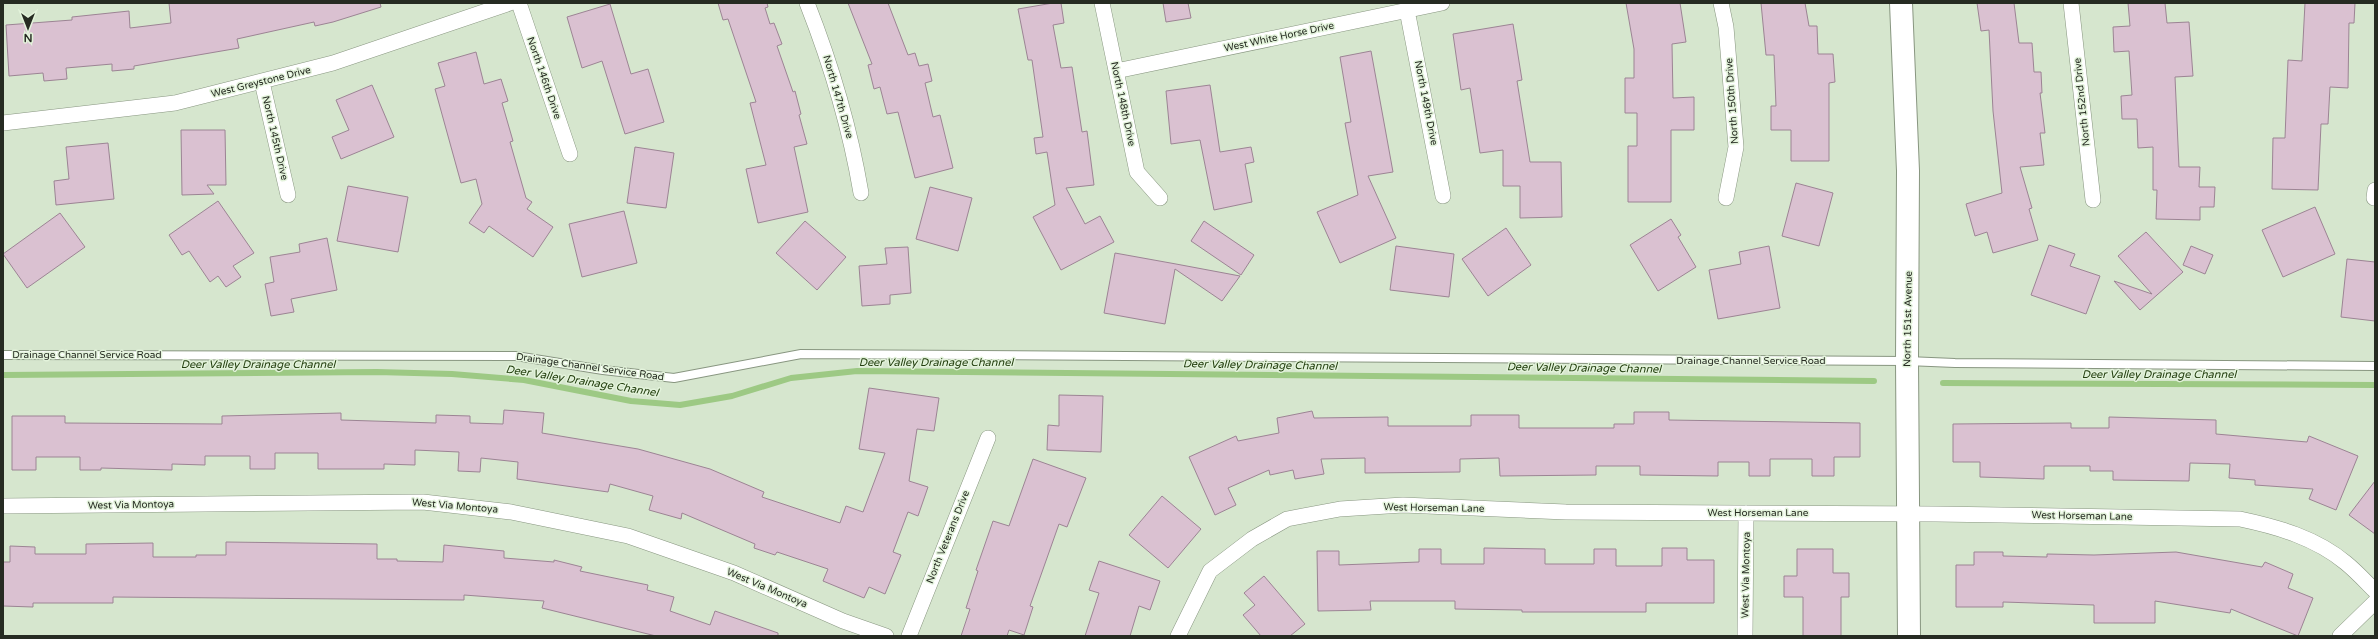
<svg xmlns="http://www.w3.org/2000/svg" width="2378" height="639" viewBox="0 0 2378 639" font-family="'Varela Round',sans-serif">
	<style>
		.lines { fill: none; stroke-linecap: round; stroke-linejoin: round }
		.stream { stroke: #9dc984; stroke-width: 6 }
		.building { fill: #dac1d1; stroke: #9c8494 }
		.lane-casing { stroke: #889680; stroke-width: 10 }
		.street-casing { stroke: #889680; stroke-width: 16 }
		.secondary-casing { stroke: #889680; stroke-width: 24 }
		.lane { stroke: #fff; stroke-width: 8 }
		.street { stroke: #fff; stroke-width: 15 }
		.secondary { stroke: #fff; stroke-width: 22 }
		.labels { text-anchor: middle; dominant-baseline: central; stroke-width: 3; stroke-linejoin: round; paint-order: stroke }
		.street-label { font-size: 10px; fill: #262b22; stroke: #e3f3db }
		.water-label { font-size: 11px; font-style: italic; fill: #223e0e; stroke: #e3f3db }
	</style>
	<rect width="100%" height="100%" fill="#d6e6ce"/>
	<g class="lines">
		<path class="stream" d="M3,375L377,372L452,374L524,380L631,401L680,405L732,396L791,378L857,371L1874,381
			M1943,383L2375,385"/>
	</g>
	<path class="building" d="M169,3H380L381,7L333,22L315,26L314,22L237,39L239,48L134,66V69L112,71V64L66,68L67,79L44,81L43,73L9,76L6,25L72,20V17L129,11L130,28L171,23Z
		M718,3H767L768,7L765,8L770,24L774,23L782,44L777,46L793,92L795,91L801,114L799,115L807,144L794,147L808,212L758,223L746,169L766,165L750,103L756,102L728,19L723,20Z
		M848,3H888L908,55L915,53L919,66L928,64L932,81L925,83L933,117L940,115L953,168L915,178L898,112L887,114L880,87L874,89L868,65L872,64Z
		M1053,3H1061L1064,23L1053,25L1061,68L1072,67L1082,132L1087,131L1094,185L1066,188L1085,224L1100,216L1114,242L1061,270L1033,217L1055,205L1047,152L1036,154L1034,138L1043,137L1032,60H1028L1018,9Z
		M1163,3H1188L1191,18L1166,22Z
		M1626,3H1680L1686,42L1672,44L1673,98L1694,97V130H1671V202H1628V146H1637V113H1625V78H1634V49Z
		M1761,3H1805L1809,26H1817L1818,54H1833L1835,82L1829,83V161H1791V130H1771V106H1776L1774,55H1766Z
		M1977,3H2014L2019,43H2032L2034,72H2041L2042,93H2040L2045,133H2040L2044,165L2020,167L2032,208L2029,209L2038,240L1993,253L1987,232L1975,236L1966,204L2002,193L1993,111L1989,30L1981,31Z
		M2128,3H2165L2167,23L2189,22L2193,76L2175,77L2179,167H2200L2199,187H2215L2214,207H2200V220L2156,219L2157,190H2153V147L2138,148L2137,119H2122L2121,96L2132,95L2129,51L2114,52L2113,27L2130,26Z
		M2305,3H2355L2354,23H2349L2348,88L2330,87L2328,124H2321L2318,190L2272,189L2273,138H2285L2288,60L2302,61Z
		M610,4L631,74L648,69L664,122L625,134L602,61L582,68L567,17Z
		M1513,24L1522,80L1517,81L1530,162H1561L1562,217L1520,218V186H1503V150L1480,153L1470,88L1461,90L1453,34Z
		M1371,51L1393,172L1368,176L1396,238L1340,263L1317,212L1358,195L1345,123L1351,122L1340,57Z
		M476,52L484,84L501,79L508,101L502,103L513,141L510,142L526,198L532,202L527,209L553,227L533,257L489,226L484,233L469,223L482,204L476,179L461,183L435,89L445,86L438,63Z
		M372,85L394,137L341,159L332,137L349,130L336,100Z
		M1210,85L1220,152L1251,147L1254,162L1245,164L1252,202L1214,210L1200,140L1171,144L1166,91Z
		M181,130H225L226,185H207L214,194L182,195Z
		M108,143L114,199L56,205L54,181L69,179L66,147Z
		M635,147L674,153L666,208L627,203Z
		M1796,183L1833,193L1819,246L1782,236Z
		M348,186L408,197L398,252L337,241Z
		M930,187L972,198L958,251L916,239Z
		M218,201L254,253L233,266L241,277L226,287L218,276L210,282L189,251L182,255L169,235Z
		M2315,207L2335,254L2283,277L2262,230Z
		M624,211L637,263L582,277L569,224Z
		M60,213L85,247L27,288L3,254Z
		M1671,219L1681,235L1678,237L1696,267L1658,291L1630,245Z
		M805,221L846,257L817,290L776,253Z
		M1204,221L1254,255L1241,275L1191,241Z
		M1506,228L1531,265L1488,296L1462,259Z
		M2146,232L2183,272L2140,310L2114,281L2152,294L2118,256Z
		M327,238L337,290L291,299L294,312L271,316L265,284L274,282L270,257L300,252L299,244Z
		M2049,245L2075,254L2070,266L2100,276L2086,314L2031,295Z
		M1396,246L1454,254L1449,297L1390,290Z
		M1769,246L1780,308L1718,319L1709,270L1741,264L1739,252Z
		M2191,246L2213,255L2205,274L2183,265Z
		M908,247L911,293L890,295V304L862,306L859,266L887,264L885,248Z
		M1115,253L1176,264L1240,276L1222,301L1175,269L1165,324L1104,313Z
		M2347,259L2375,262V321L2341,317Z
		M869,388L939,398L934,431L917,429L909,481L928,487L918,516L908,512L893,552L901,555L885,594L869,587L864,598L823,581L828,569L777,552L775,555L754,548L755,544L682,513L681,519L649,510L653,496L610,484L608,492L517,479L518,462L481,458L480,472L458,471L459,452L415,450V465L384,464V469H318V453H275V469H250V456H205V465L172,464V470L101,468V470H80V457H36V470H12V416H65V423L222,424V416L341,413V420L436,423V415L470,416V423L503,424L504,410L544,413L542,433L638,449L710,469L764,492L762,497L840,523L846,506L863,512L885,453L859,449Z
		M1059,395L1103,396L1101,452L1047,450L1048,425L1059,426Z
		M1312,411L1314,418L1388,417V426H1471V415H1519V428H1614V424H1634V412H1669V420L1860,423V457H1834V476H1812V459H1770V476H1749V462H1718V476L1640,475V466H1596V475L1500,476L1499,458L1460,459V472L1365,473V458L1321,459L1324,474L1295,479L1293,470L1270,475L1269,470L1228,488L1236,505L1215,515L1189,457L1236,436L1238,441L1279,433L1277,418Z
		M2109,417L2216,420V434L2307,442L2309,436L2358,456L2336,510L2309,499L2313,489L2255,485V480L2229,478L2230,464L2190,463L2189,481L2113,480V471H2090V466H2044V479L1980,477V462H1953V424L2071,423V428H2109Z
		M1033,459L1086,478L1067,527L1059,524L1030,606L1033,607L1024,635L1009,630L1007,636H961L970,609L966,608L978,571L976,570L993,521L1009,526Z
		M2375,481V534L2349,515Z
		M1162,496L1201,529L1168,568L1129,535Z
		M226,542L377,544V559H397V561L443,562L444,545L504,551V558L554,562V560L582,567L580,571L648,585L647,590L674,597L670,611L710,625L715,611L778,633V636H656L542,608L544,601L464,595V600L113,597V603H33V607L3,606V562H10V546L35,547V554H86V544L153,543V557H196V555H226Z
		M1484,548L1545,549V564H1594V549H1616V566H1662V548H1687V560H1714V603H1646V612H1522V610L1455,609V601H1370L1371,610L1318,611L1317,551H1339V565L1419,562V549H1441V564H1484Z
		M1797,549H1833V573H1849V597H1841V636H1803V597H1784V576H1797Z
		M1974,552H2003V556L2047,557V554L2094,555L2176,552L2262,567L2265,562L2293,574L2288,588L2313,598L2298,636L2231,609L2230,613L2155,601V623H2094V605L2003,602V607H1956V565H1974Z
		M1099,561L1160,581L1150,610L1139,606L1130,636H1085L1099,593L1089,590Z
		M1264,576L1305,624L1290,636H1261L1243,615L1255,605L1244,593Z"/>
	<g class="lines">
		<defs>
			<path id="lane" d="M3,355L516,356L603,370L674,378L801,354L1907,361L1955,363L2375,366"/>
			<path id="street" d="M519,3L570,154
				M807,3C831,64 850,128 861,193
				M1102,3L1137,172L1160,198
				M1721,3L1726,27L1736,147L1726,198
				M2071,3L2093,200
				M1407,10L1443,196
				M1116,71L1442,3
				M262,82L288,195
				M3,123L175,103L333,63L510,3
				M2374,198L2375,190
				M3,506L423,502L511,512L628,536L734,573L843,621L886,636
				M909,636L988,438
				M1178,636L1210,571L1252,539L1287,519L1340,509L1403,505L1566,512L1936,514L2240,519C2278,527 2316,538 2346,563C2357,572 2366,582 2375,591
				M1745,636L1746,513
				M2340,636L2375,602"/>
			<path id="secondary" d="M1901,3L1908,171L1907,361L1909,636"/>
		</defs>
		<use href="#lane" class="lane-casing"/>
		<use href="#street" class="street-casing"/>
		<use href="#secondary" class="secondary-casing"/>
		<use href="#lane" class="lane"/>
		<use href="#street" class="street"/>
		<use href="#secondary" class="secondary"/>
	</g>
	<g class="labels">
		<g class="street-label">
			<text transform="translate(1279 37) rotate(-12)">West White Horse Drive</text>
			<text transform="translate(544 78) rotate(71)">North 146th Drive</text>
			<text transform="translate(261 82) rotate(-14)">West Greystone Drive</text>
			<text transform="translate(838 97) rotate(74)">North 147th Drive</text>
			<text transform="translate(1732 101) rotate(-94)">North 150th Drive</text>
			<text transform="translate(2082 102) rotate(-96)">North 152nd Drive</text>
			<text transform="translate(1426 103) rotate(79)">North 149th Drive</text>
			<text transform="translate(1123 104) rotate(78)">North 148th Drive</text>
			<text transform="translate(275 138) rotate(77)">North 145th Drive</text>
			<text transform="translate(1908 319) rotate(-89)">North 151st Avenue</text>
			<text x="87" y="355">Drainage Channel Service Road</text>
			<text x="1751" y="361">Drainage Channel Service Road</text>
			<text transform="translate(590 367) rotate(8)">Drainage Channel Service Road</text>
			<text transform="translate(131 505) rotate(-1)">West Via Montoya</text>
			<text transform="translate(455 506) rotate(5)">West Via Montoya</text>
			<text transform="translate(1434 508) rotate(1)">West Horseman Lane</text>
			<text x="1758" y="513">West Horseman Lane</text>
			<text transform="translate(2082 516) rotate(1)">West Horseman Lane</text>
			<text transform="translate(948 537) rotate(-68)">North Veterans Drive</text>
			<text transform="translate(1746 575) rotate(-89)">West Via Montoya</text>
			<text transform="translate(767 588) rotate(23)">West Via Montoya</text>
		</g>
		<g class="water-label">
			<text x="936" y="362">Deer Valley Drainage Channel</text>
			<text x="258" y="364">Deer Valley Drainage Channel</text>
			<text transform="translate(1260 365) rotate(1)">Deer Valley Drainage Channel</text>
			<text transform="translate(1584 368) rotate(1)">Deer Valley Drainage Channel</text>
			<text x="2159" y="374">Deer Valley Drainage Channel</text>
			<text transform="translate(582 381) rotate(9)">Deer Valley Drainage Channel</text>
		</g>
	</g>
	<rect width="2378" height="639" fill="none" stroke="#262b22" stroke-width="8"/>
	<g transform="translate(28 28) rotate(180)" stroke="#e3f3db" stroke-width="3" paint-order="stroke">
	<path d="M0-3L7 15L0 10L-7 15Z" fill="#262b22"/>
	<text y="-6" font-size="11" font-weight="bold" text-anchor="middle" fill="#262b22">N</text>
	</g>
</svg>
